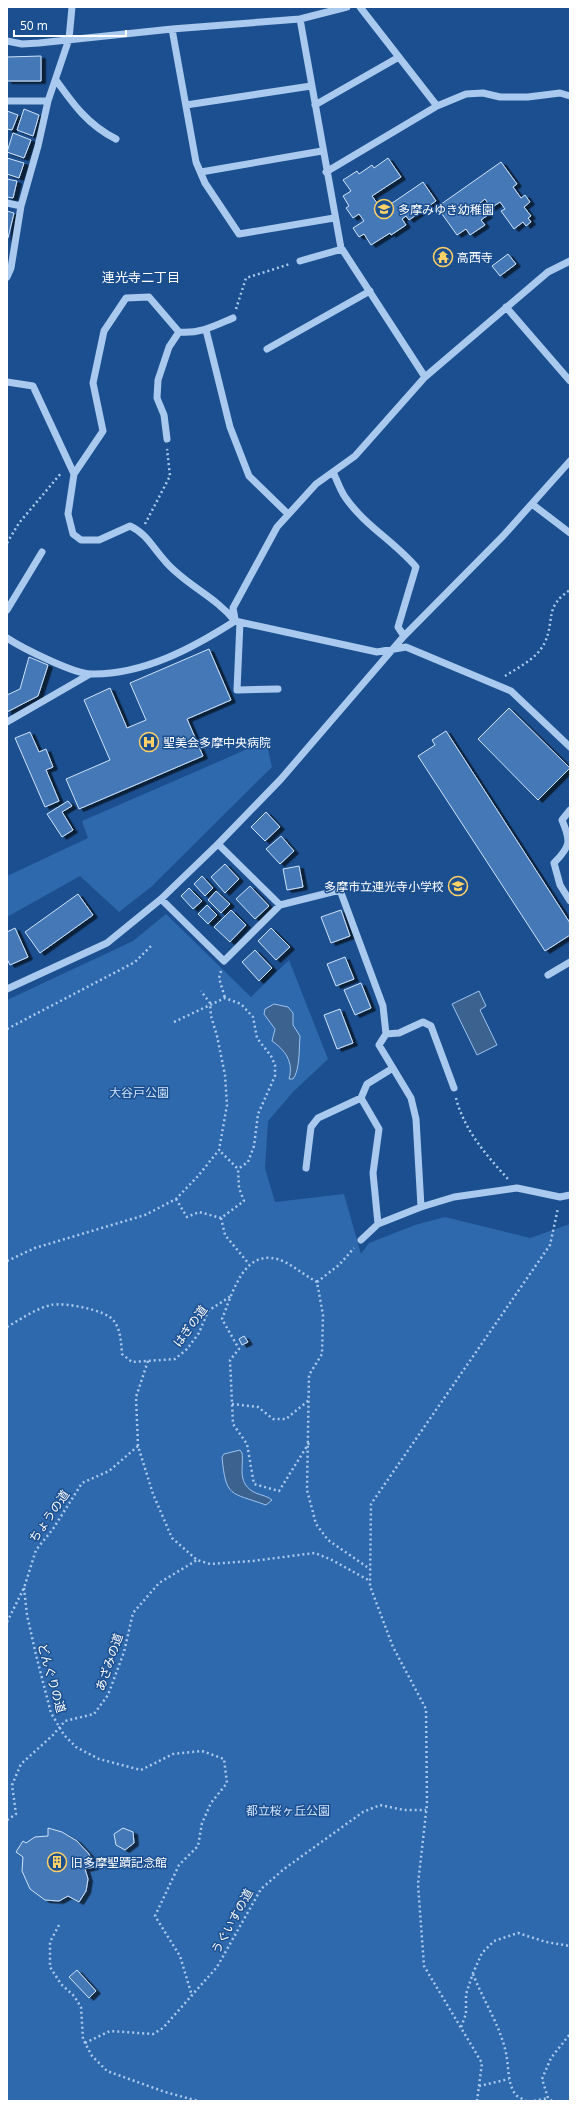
<svg xmlns="http://www.w3.org/2000/svg" width="577" height="2108" viewBox="0 0 577 2108" font-family="'Open Sans','Noto Sans JP',sans-serif">
	<style>
		.green { fill: #2e69ad }
		.water { fill: #3c6290; stroke: #9cc4f0 }
		.building { fill: #4478b7; stroke: #cfe3fa; filter: url(#shadow) }
		.lines { fill: none; stroke-linecap: round; stroke-linejoin: round }
		.path { stroke: #a9c9ee; stroke-width: 2.5; stroke-dasharray: 2 3; stroke-linecap: butt }
		.minor { stroke: #a9c9ee; stroke-width: 7 }
		.labels { text-anchor: middle; dominant-baseline: central; stroke-width: 3; stroke-linejoin: round; paint-order: stroke }
		.poi-label { font-size: 12px; fill: #fff; stroke: #1b4f8f; text-anchor: start }
		.park-label { font-size: 12px; fill: #cfe3fa; stroke: #1b4f8f }
		.street-label { font-size: 12px; fill: #fff; stroke: #1b4f8f }
		.neighbourhood-label { font-size: 13px; fill: #fff; stroke: #1b4f8f }
	</style>
	<defs>
		<filter id="shadow"><feDropShadow dx="4.5" dy="2.5" stdDeviation="0" flood-color="#0009"/></filter>
	</defs>
	<rect width="100%" height="100%" fill="#1b4f8f"/>
	<path class="green" d="M266,741L272,767L151,887L119,912L80,876L7,917V876L88,838L82,821Z
		M166,914L251,997L289,960L328,1059L293,1092L268,1121L265,1168L275,1202L344,1194L361,1254L369,1243L415,1225L445,1217L530,1238L570,1224V2101H7V1000L133,941Z"/>
	<path class="water" d="M479,991L486,1006L480,1010L497,1045L477,1055L452,1004Z
		M274,1004L288,1007L293,1013V1025L300,1036C299,1049 300,1070 293,1079H289C294,1062 285,1050 272,1041L275,1029L264,1014L265,1009Z
		M240,1450L242,1453C244,1466 237,1481 252,1491C258,1495 266,1495 272,1500L266,1505C230,1492 226,1498 222,1457L224,1454Z"/>
	<path class="building" d="M41,56V81H7V57Z
		M24,109L39,115L33,136L17,130Z
		M7,111L18,115L12,130L7,129Z
		M13,133L31,140L24,158L7,152Z
		M7,158L24,163L19,178L7,174Z
		M388,158L401,177L372,196L382,210L423,182L436,201L409,220L406,216L402,219L406,225L391,235L390,233L371,245L364,234L359,237L353,228L364,221L359,214L353,218L346,208L349,206L343,196L351,191L343,180L357,171L359,174L372,165L374,168Z
		M501,162L517,184L513,187L521,198L525,195L530,202L524,207L531,216L528,218L531,222L526,226L523,222L514,229L501,211L505,209L500,202L491,208L485,199L480,203L488,215L481,220L485,225L470,235L466,229L457,235L437,207Z
		M7,179L17,181L13,198L7,197Z
		M7,211L14,213L8,238H7Z
		M508,254L516,264L500,276L492,266Z
		M209,649L231,700L187,719L203,756L79,809L66,779L110,760L84,700L110,688L127,728L146,720L130,683Z
		M29,657L48,665L38,696L7,712V695L20,689Z
		M509,708L570,768L538,800L478,739Z
		M446,731L570,923V935L545,951L418,756L435,745L432,740Z
		M30,732L39,752L46,749L53,767L46,770L59,801L45,807L15,738Z
		M68,801L72,806L62,812L73,830L62,837L47,814Z
		M266,812L280,827L265,841L251,827Z
		M281,836L294,851L280,864L266,849Z
		M225,864L239,879L225,893L211,877Z
		M299,866L303,887L287,890L283,869Z
		M202,876L213,888L205,896L194,884Z
		M250,886L269,906L255,919L236,899Z
		M189,888L202,901L193,909L181,896Z
		M216,891L230,904L221,913L208,900Z
		M78,894L93,915L40,953L25,932Z
		M207,905L217,915L208,924L198,914Z
		M231,910L246,925L230,942L214,927Z
		M341,910L350,936L331,943L321,917Z
		M15,928L28,957L10,965L7,959V932Z
		M271,928L290,947L276,960L258,941Z
		M255,950L272,968L259,981L242,962Z
		M345,957L354,979L336,986L327,964Z
		M361,983L371,1008L355,1015L344,990Z
		M340,1009L353,1043L337,1049L324,1015Z
		M244,1336L248,1342L242,1345L239,1339Z
		M48,1828L62,1832L77,1841L89,1854L94,1867L85,1869L88,1879L86,1891L79,1902L68,1896L59,1901L45,1900L30,1889L22,1871L23,1857L16,1852L23,1841L26,1843L35,1837L48,1836Z
		M123,1828L133,1832L134,1843L125,1850L116,1845L114,1834Z
		M77,1970L96,1991L89,1998L69,1977Z"/>
	<g class="lines">
		<path class="path" d="M236,309L246,278L290,264
			M145,524L170,476L167,449
			M7,543L19,523L62,472
			M505,676C519,667 538,658 545,642C555,620 544,607 570,590
			M221,971L219,978L225,998
			M174,1022L225,998L241,1004L253,1017L257,1038L271,1056L275,1065V1076L258,1114L254,1146L248,1162L238,1169
			M7,1029L135,962L152,945
			M456,1098C464,1130 487,1156 508,1179
			M176,1199L187,1217L199,1212L221,1218L244,1201L239,1188L238,1169L219,1150
			M221,1218L225,1235L249,1264
			M7,1261L35,1248L145,1215L176,1199L198,1176L219,1150L227,1105L225,1075L217,1036L211,1016L210,1003L201,991
			M317,1282L339,1265L354,1248
			M7,1327C21,1319 35,1309 51,1305C64,1302 107,1310 114,1321C121,1331 121,1342 122,1354L132,1362L175,1359L187,1349L199,1333L208,1311L231,1296
			M148,1361L136,1397L138,1446L153,1494L172,1538L197,1560L210,1564L252,1561L315,1553L332,1560L370,1581
			M232,1404L258,1407L273,1419H286L309,1400
			M309,1443L279,1491L254,1484L247,1444L233,1424L230,1360L239,1349L222,1319C233,1292 245,1243 285,1262C296,1268 306,1276 317,1282L323,1315L322,1354L309,1375L307,1490L316,1524L328,1540L370,1569
			M24,1588L27,1615L36,1655L51,1713L64,1735L76,1747L99,1759L141,1770L173,1754L202,1751L224,1759L227,1783L211,1803L202,1823L198,1846L179,1865L155,1916L180,1956L192,1996
			M7,1622L24,1588L36,1550L53,1529L82,1483L109,1471L138,1446
			M7,1820L16,1814L12,1785L21,1764L53,1735L65,1721L94,1714L108,1695L124,1652L133,1613L159,1583L197,1560
			M59,1925L50,1942V1967L61,1984L74,1996L81,2007L83,2039L92,2056L107,2071L165,2092L198,2101
			M473,1974C483,2000 500,2025 506,2053C509,2066 507,2084 516,2095C518,2097 523,2099 526,2101
			M461,2027L466,2014V1994L473,1973L482,1953L494,1941L518,1933L546,1942L570,1946
			M85,2043L110,2031L153,2034L163,2028L217,1967L261,1889L284,1869L363,1812L380,1805L404,1810H426
			M479,2086L509,2079
			M477,2101L482,2063L424,1966L418,1884L427,1804L426,1709L393,1647L370,1586L371,1504L550,1245L558,1208
			M534,2101L548,2098
			M552,2101L548,2098L542,2079L551,2058L570,2034"/>
		<path class="minor" d="M360,7L437,106
			M300,19L341,248
			M172,29L196,162L205,183L239,234L334,218
			M7,41L22,44L39,43L172,29L300,19L347,7
			M56,80C73,104 88,125 116,139
			M7,101H48
			M186,105L311,86
			M315,105L399,57
			M201,172L322,151
			M326,172L437,106L466,94L483,93L500,97H528L560,93L570,96
			M7,203L21,206
			M300,261L342,249L425,377
			M7,277L11,268L21,206L38,146L48,101L69,39L72,7
			M506,307L570,381
			M233,318C214,326 200,334 179,332L149,297L126,298L104,331L93,383L103,431L74,474L68,514L73,534L81,540H99L130,526C146,533 153,548 165,561C184,584 215,596 235,621
			M206,330L230,427L249,476L288,514
			M267,349L370,291
			M7,382L33,386L74,474
			M167,439L164,415L157,398L158,380L169,347L179,332
			M333,472C337,480 340,490 345,497C364,525 395,542 416,567L398,627L404,636
			M532,504L570,533
			M7,610L42,552
			M235,619L233,608L277,527L316,484L355,456L425,377L548,272L570,261
			M240,622L237,690L278,689
			M7,638C22,648 74,674 91,674C143,675 193,648 235,621L377,652L406,647L511,691L570,747
			M7,722L90,674
			M570,810L562,820C571,841 571,846 554,863L560,885L570,901
			M218,844L280,905L340,890L383,1006L386,1034L379,1045L411,1098L416,1119L421,1207
			M161,899L224,961L280,905
			M548,975L570,962
			M7,989L107,943L161,899L218,844L281,779L404,636L503,536L570,461
			M386,1034L399,1033L423,1022L431,1026L454,1088
			M361,1098L379,1129L373,1173L378,1224
			M306,1168L311,1127L318,1118L361,1098L367,1084L393,1068
			M361,1240L378,1224L421,1207L454,1197L517,1188L560,1197L570,1195"/>
	</g>
	<defs>
		<symbol id="school-ring" viewBox="-11 -11 22 22"><circle r="9.5" fill="#1b4f8f" stroke="#ffd166" stroke-width="1.5"/><path d="M0-5L7-2L0 1L-7-2ZM-4 1L0 2.5L4 1V4Q0 6-4 4Z" fill="#ffd166"/></symbol>
		<symbol id="temple-ring" viewBox="-11 -11 22 22"><circle r="9.5" fill="#1b4f8f" stroke="#ffd166" stroke-width="1.5"/><path d="M0-6L5-2H3V0L6.5 2.5H4V6H1.5V3h-3V6H-4V2.5H-6.5L-3 0V-2H-5Z" fill="#ffd166"/></symbol>
		<symbol id="hospital-ring" viewBox="-11 -11 22 22"><circle r="9.5" fill="#1b4f8f" stroke="#ffd166" stroke-width="1.5"/><path d="M-5-5h3v3.5h4V-5h3V5h-3V1.5h-4V5h-3Z" fill="#ffd166"/></symbol>
		<symbol id="building-ring" viewBox="-11 -11 22 22"><circle r="9.5" fill="#1b4f8f" stroke="#ffd166" stroke-width="1.5"/><path d="M-4-6H4V6H1V3H-1V6H-4ZM-2.5-4.3h1.7v1.8h-1.7ZM.8-4.3h1.7v1.8H.8ZM-2.5-1h1.7V.8h-1.7ZM.8-1h1.7V.8H.8Z" fill="#ffd166"/></symbol>
	</defs>
	<g fill-rule="evenodd">
		<use href="#school-ring" x="373" y="198" width="22" height="22"/>
		<use href="#temple-ring" x="432" y="246" width="22" height="22"/>
		<use href="#hospital-ring" x="138" y="731" width="22" height="22"/>
		<use href="#school-ring" x="447" y="875" width="22" height="22"/>
		<use href="#building-ring" x="46" y="1851" width="22" height="22"/>
	</g>
	<g class="labels">
		<g class="poi-label">
			<text x="398" y="209">多摩みゆき幼稚園</text>
			<text x="457" y="257">高西寺</text>
			<text x="163" y="742">聖美会多摩中央病院</text>
			<text x="444" y="886" text-anchor="end">多摩市立連光寺小学校</text>
			<text x="71" y="1862">旧多摩聖蹟記念館</text>
		</g>
		<g class="park-label">
			<text x="139" y="1092">大谷戸公園</text>
			<text x="288" y="1810">都立桜ヶ丘公園</text>
		</g>
		<g class="street-label">
			<text transform="translate(190 1326) rotate(-54)">はぎの道</text>
			<text transform="translate(49 1516) rotate(-55)">ちょうの道</text>
			<text transform="translate(109 1662) rotate(-71)">あざみの道</text>
			<text transform="translate(52 1678) rotate(74)">どんぐりの道</text>
			<text transform="translate(232 1921) rotate(-61)">うぐいすの道</text>
		</g>
		<g class="neighbourhood-label">
			<text x="141" y="277">連光寺二丁目</text>
		</g>
	</g>
	<rect width="577" height="2108" fill="none" stroke="#ffffff" stroke-width="16"/>
	<path d="M14 30v6h112v-6" fill="none" stroke="#ffffff" stroke-width="2"/>
	<text x="20" y="30" font-size="12" fill="#ffffff" stroke="#1b4f8f" stroke-width="3" paint-order="stroke">50 m</text>
</svg>
